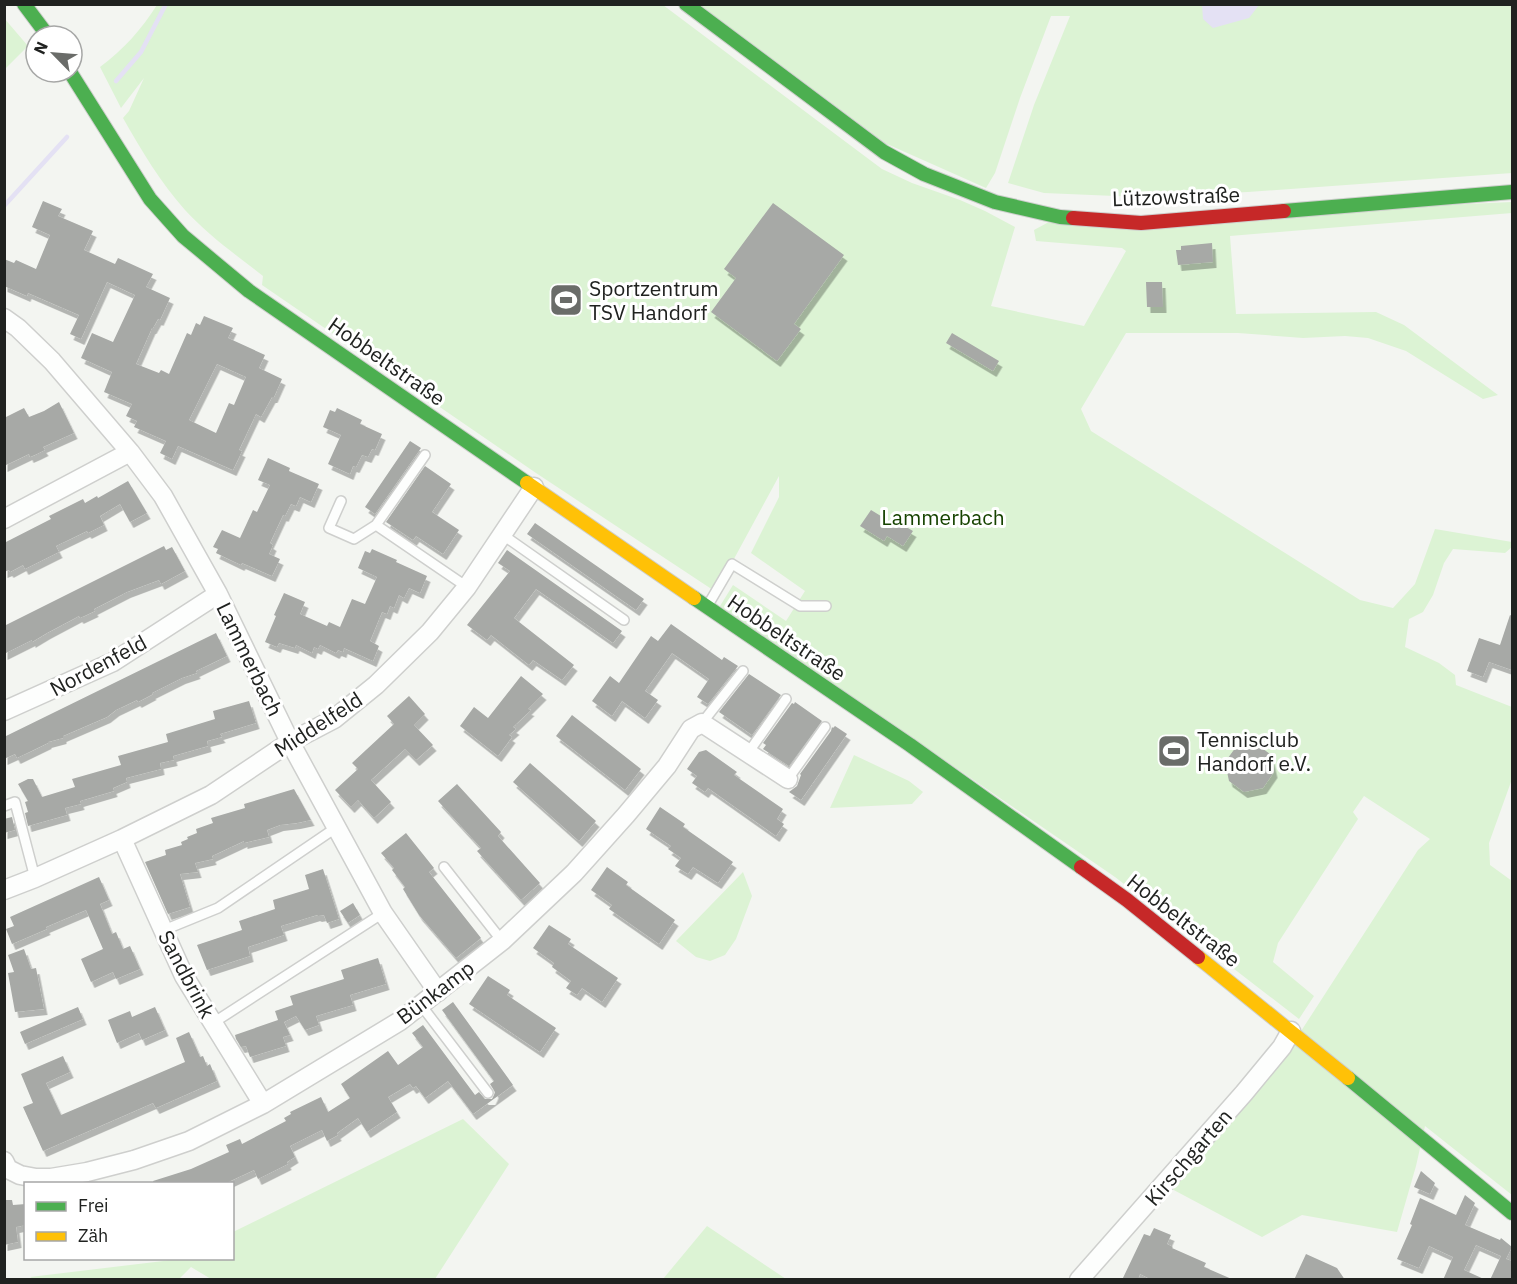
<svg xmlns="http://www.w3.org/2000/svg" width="1517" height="1284" viewBox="0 0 1517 1284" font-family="'IBM Plex Sans',sans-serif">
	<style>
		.green { fill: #dcf3d4 }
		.water { fill: #e4e1f4 }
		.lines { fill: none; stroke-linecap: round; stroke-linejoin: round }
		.stream { stroke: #e4e1f4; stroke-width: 4.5 }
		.building { fill: #a7a9a6; fill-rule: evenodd; filter: url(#shadow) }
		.lane-casing { stroke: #cecfcd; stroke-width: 12 }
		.street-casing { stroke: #cecfcd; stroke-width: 21 }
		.fast-casing { stroke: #cecfcd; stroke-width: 16 }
		.slow-casing { stroke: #cecfcd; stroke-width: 16 }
		.jam-casing { stroke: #cecfcd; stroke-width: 16 }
		.lane { stroke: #fdfefd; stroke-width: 9 }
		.street { stroke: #fdfefd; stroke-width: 18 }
		.fast { stroke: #4caf50; stroke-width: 14 }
		.slow { stroke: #ffc107; stroke-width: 14 }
		.jam { stroke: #c62828; stroke-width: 14 }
		.labels { text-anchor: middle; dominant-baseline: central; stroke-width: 6; stroke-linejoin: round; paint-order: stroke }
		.street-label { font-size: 21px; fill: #202220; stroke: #fff }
		.poi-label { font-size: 21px; fill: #202220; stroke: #fff; text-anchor: start }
		.park-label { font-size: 21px; fill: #164300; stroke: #fff }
	</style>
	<defs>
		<filter id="shadow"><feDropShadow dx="3.5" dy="6" stdDeviation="0" flood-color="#0004"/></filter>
	</defs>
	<rect width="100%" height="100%" fill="#f3f5f1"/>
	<path class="green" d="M157,5H663L882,169L912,183L960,200L985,211L1015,227L991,306L1084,326L1126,251L1122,248L1036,241L1034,230L1047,223L1512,202V213L1230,236L1236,314L1376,312L1404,325L1498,395L1483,399L1406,351L1368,338L1345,336L1303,338L1238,333H1126L1081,409L1091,431L1360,600L1393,608L1415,584L1435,529L1512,542V547L1505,553L1453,549L1444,563L1433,595L1423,612L1409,619L1405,647L1439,663L1455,675L1456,685L1512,707V779L1489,843L1490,865L1512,881V1195L1425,1126L1416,1166L1397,1232L1302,1215L1262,1237L1170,1188L1294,1042L1418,850L1430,839L1364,796L1353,812L1358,819L1278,943L1273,962L1314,996L1299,1019L1115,877L720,606L733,585L786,621L805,591L751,553L779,497V476L716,592L536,473L262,285L263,276C236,255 208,235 185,210C161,183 141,150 123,118L129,111L144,78L121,108L100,67C124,49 141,30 157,5Z
		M700,5H1512V173L1248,192L1139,197L1044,193L1008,183L1034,105L1070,16H1051L1020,98L995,173L986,188L887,144Z
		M4,18L28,46L5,69H4Z
		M854,755L909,781L923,792L912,804L830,808Z
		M743,872L752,896L736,939L725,955L710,961L696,957L676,941Z
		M463,1119L509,1164L435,1279H211L191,1267L179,1279L36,1280L30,1277L180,1259L232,1258L233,1232Z
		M707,1226L786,1279H663Z"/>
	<path class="water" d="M1202,5V4L1259,5L1249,18L1213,28L1203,19Z"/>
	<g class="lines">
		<path class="stream" d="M116,81L141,52L166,4
			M4,206L67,137"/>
	</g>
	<path class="building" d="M43,201L62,209L58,216L93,231L84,250L115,264L118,258L153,274L146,287L170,298L160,320L158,319L153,328H152L136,364L159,373L161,370L169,374L187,333L191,335L196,323L200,325L204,316L233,328L228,338L265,355L259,368L282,379L274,397H272L261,417L256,414L239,450L242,451L233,470L178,446L172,459L160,453L166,441L134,427L137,421L126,416L132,404L104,392L112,372L81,358L92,333L113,342L135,295L107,282L81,339L70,334L79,315L28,293L27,296L4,286V259L14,263L16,260L36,269L50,235L32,227ZM217,364L246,377L234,405L229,403L216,433L189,420Z
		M773,203L844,255L794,324L801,329L777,361L711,312L736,278L724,269Z
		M1212,243L1213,262L1178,265L1176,250H1181V246Z
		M1146,282H1162L1163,307H1147Z
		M952,333L999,361L993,371L946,343Z
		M59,402L74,433L43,447L45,450L37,454L30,457L29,454L4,466V418L24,408L29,417L44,411Z
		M337,408L362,420L360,424L382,434L375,450L372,449L368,457L362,455L356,467L353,466L350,474L328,464L341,435L323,427L330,410L335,412Z
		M410,441L421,448L375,514L365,507Z
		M268,458L290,468L289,471L319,484L311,502L300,497L296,506L291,504L285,516L283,515L270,543L273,545L269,554L280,559L272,576L242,563L241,565L216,553L218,549L213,547L222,530L240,538L253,510L257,512L270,485L258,480Z
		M425,466L451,484L432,512L459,530L443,554L416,536L413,540L386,522Z
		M128,481L147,513L130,522L120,504L100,516L104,525L88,533L87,531L56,546L59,552L25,569L23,565L10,572L9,570L4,572V543L51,519L49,516L83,499L85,503L97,496L98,498Z
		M871,510L894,524L896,521L913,531L903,546L887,536L884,541L860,526Z
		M535,523L644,599L636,610L527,534Z
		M164,546L166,550L172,547L185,571L161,584L159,580L127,592L94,609L95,611L80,618L79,616L47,633L32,642V640L4,654V626Z
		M372,549L397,560L396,562L427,576L420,593L409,588L404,598L399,595L394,608L390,606L387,614L382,612L370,641L379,646L373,661L344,648L343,652L338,650L336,653L320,645L318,649L314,647L312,653L296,645L295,648L279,643L277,647L265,642L276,616L274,615L284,593L305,602L300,614L327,626L329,622L340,627L352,599L365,604L377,577L358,568L365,551L370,553Z
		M507,550L622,631L613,643L536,589L514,618L574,665L562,680L533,660L529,665L491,635L487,640L467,625L510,571L498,563Z
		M1510,615L1512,616V670L1489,662L1483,677L1467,671L1479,638L1500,645Z
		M671,624L722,660L724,657L738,666L708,704L697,697L709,679L672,653L645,691L658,700L645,718L622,701L612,716L592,701L610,676L619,683L651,636L658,641Z
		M216,633L227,656L196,671L197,673L182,678L152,693L153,694L138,702L137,700L116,710L107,717L63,736V738L48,742V743L17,758L15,754L4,759V737Z
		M749,674L781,695L752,735L719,712Z
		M521,676L543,694L528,709L531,710L513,727L516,729L509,735L512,737L498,756L460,726L474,707L488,718Z
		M409,696L425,714L414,725L433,745L416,760L405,749L371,780L391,802L374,818L358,800L351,807L335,790L358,769L352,763L394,724L387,716Z
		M249,701L256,723L220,734L222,737L207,741L208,746L173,756L174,760L160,763L161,769L126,778L127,782L113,788L114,791L80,801L81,804L65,808L67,815L28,826L25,813L28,812L25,802L28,801L18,784L28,779H33L42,797L75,787L72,779L121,765L118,756L168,742L166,734L215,719L213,711Z
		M795,702L822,721L789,766L763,749L766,745L763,743L792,703L794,704Z
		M572,715L641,769L625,790L556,736Z
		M835,726L847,734L801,800L789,792L797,786L801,775L800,774L831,731L832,727L833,728Z
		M1255,743L1270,754L1274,772L1263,788L1244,792L1229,781L1225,762L1236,747Z
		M706,750L737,772L734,775L783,809L777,819L784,824L776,836L708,788L705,792L692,783L697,776L687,769L699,752Z
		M530,763L596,821L579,841L513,782Z
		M457,784L501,832L498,836L540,883L521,900L477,851L481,848L438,801Z
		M294,789L311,820L297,823L280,825L267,830L269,837L244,843V841L212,856L213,859L195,863L198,872L180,874L190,907L168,914L145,862L166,855L165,850L182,845L181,842L188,839L187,837L197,833L196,829L213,823L211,818L245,808L244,804Z
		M660,807L685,824L683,827L733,862L718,883L693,867L688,874L675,866L681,858L668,849L671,846L646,829Z
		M12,817L15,830L4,833V819Z
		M406,833L434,868L429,872L481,938L456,958L419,915L403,889L405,887L392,870L394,868L381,853Z
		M607,867L628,882L626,885L675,920L659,944L609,909L612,905L591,890Z
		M323,869L339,919L327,923L324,915L318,916L317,915L281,926L284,935L248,947L250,956L207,970L197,945L242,930L239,921L275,909L273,900L309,889L305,875Z
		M99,877L109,900L100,904L112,934L116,932L123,949L130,946L140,969L116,979L113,972L91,982L81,959L103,949L86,910L46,927L47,929L12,944L6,929L14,926L10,917Z
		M353,903L360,915L348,923L340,911Z
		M549,925L571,939L568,944L618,978L602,1002L582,988L577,995L566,988L571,981L552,967L554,963L533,948Z
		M24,949L31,969L36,968L44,1009L15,1012L8,973L14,972L8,955Z
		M378,958L386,984L350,995L353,1005L316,1016L319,1025L305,1030L296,1016L284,1022L290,1035L283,1037L286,1046L250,1057L246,1046L241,1047L236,1039L235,1035L278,1020L275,1011L293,1005L290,996L344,979L341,970Z
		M488,976L510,990L507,995L556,1028L540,1052L469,1004Z
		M453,1002L513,1085L473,1114L448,1081L425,1098L416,1086L413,1088L410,1084L388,1097L397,1112L367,1132L358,1118L337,1133L338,1135L327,1141L322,1130L290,1146L295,1157L287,1162L288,1164L258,1179L254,1170L224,1184H154L153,1181L191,1169L229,1152L226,1145L240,1139L242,1144L286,1121L284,1118L291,1114L290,1112L321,1097L328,1112L350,1098L341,1084L388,1051L398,1065L423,1047L412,1033L423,1025L475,1095L479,1092L485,1099H492L494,1095L495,1092L490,1084L494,1081L442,1010Z
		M78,1007L83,1019L25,1044L20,1032Z
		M155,1007L165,1030L142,1040L139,1033L117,1043L108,1020L130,1011L132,1017Z
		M189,1032L200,1057L203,1056L207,1066L210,1064L217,1081L156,1108L153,1103L43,1151L23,1107L33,1103L21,1074L63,1056L70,1072L46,1083L61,1115L185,1062L176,1038Z
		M1421,1171L1435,1183L1430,1194L1414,1187Z
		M1465,1195L1475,1203L1465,1225L1500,1240L1501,1238L1512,1247L1506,1259L1512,1261V1280H1490L1501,1256L1476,1245L1464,1270L1486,1280H1443L1453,1257L1429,1246L1419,1268L1397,1259L1412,1225L1410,1224L1420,1198L1456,1215Z
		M4,1200H12L13,1205L26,1204V1225L16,1227L18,1242L4,1245Z
		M1154,1228L1171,1235L1167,1244L1173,1247L1172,1248L1206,1263L1204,1267L1234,1280H1152L1140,1274L1138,1280H1122L1144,1234L1150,1236Z
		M1306,1254L1337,1268L1345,1280H1294Z"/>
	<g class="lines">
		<defs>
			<path id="lane" d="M341,501L329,528L354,539L376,525L467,587
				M376,525L425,455
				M503,535L624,620
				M708,605L732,564L800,606H826
				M702,723L743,671
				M748,753L786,699
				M788,779L825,727
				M4,806L15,802L35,878
				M444,867L502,941
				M164,930L218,908L337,827
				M421,1005L488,1093
				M213,1023L383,913"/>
			<path id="street" d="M4,318L18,328L52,361L130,452L163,496L218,594L290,742L383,913L438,992
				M4,519L130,452
				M4,711L113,662L218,594
				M122,839L184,976L263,1104
				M4,890L35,878L122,839L211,795L290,742L334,719L376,685L430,632L467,587L534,487
				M4,1161L8,1169L20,1175L36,1178H51L87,1172L134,1160L189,1141L263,1104L400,1021L502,941L574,873L626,815L667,766L691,729L702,723L788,779
				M1079,1280L1244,1093L1282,1047L1291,1031"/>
			<path id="fast" d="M24,4L48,36
				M686,4L884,152L924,174L995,202L1060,217L1073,218
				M70,72L150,199L183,236L249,291L527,483
				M1284,211L1512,192
				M694,598L910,745L1081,867
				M1348,1078L1512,1213"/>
			<path id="slow" d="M527,483L694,598
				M1198,957L1348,1078"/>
			<path id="jam" d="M1073,218L1141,223L1284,211
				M1081,867L1127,900L1198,957"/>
		</defs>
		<use href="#lane" class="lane-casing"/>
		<use href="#street" class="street-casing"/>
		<use href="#fast" class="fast-casing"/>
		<use href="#slow" class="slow-casing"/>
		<use href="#jam" class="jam-casing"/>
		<use href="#lane" class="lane"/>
		<use href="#street" class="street"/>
		<use href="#fast" class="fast"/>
		<use href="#slow" class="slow"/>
		<use href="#jam" class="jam"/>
	</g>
	<defs>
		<symbol id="stadium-square" viewBox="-11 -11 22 22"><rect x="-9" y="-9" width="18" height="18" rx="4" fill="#6a6c69" stroke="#fff"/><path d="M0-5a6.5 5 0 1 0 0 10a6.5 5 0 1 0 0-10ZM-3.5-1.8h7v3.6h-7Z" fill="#fff"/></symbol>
	</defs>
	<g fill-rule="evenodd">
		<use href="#stadium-square" x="547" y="281" width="38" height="38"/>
		<use href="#stadium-square" x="1155" y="732" width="38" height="38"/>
	</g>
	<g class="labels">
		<g class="street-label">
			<text transform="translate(1176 196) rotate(-2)">Lützowstraße</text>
			<text transform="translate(387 361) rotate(35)">Hobbeltstraße</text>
			<text transform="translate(787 637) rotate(34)">Hobbeltstraße</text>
			<text transform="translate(250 659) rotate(64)">Lammerbach</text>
			<text transform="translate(98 665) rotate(-28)">Nordenfeld</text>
			<text transform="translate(318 724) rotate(-33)">Middelfeld</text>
			<text transform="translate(1184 920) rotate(38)">Hobbeltstraße</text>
			<text transform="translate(187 974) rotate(62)">Sandbrink</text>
			<text transform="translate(435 992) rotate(-37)">Bünkamp</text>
			<text transform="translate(1188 1157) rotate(-49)">Kirschgarten</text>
		</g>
		<g class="poi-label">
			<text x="589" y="288">Sportzentrum<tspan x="589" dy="24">TSV Handorf</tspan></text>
			<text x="1197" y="739">Tennisclub<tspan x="1197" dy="24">Handorf e.V.</tspan></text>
		</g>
		<g class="park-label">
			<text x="943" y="517">Lammerbach</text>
		</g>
	</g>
	<rect width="1517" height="1284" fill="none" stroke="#202220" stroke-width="12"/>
	<rect x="24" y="1182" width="210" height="78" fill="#ffffff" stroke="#a6a7a6" stroke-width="1.5"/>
	<rect x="36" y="1202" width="30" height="9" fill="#4caf50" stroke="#a6a7a6" stroke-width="1.5"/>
	<text x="78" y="1212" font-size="18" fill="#202220">Frei</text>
	<rect x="36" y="1232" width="30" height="9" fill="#ffc107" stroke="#a6a7a6" stroke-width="1.5"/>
	<text x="78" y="1242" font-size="18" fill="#202220">Zäh</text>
	<g transform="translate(54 54) rotate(295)"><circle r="28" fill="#ffffff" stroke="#a6a7a6" stroke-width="1.5"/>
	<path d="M0-4.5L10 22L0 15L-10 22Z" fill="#6a6c69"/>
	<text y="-9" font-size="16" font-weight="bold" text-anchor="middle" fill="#202220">N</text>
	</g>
</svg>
